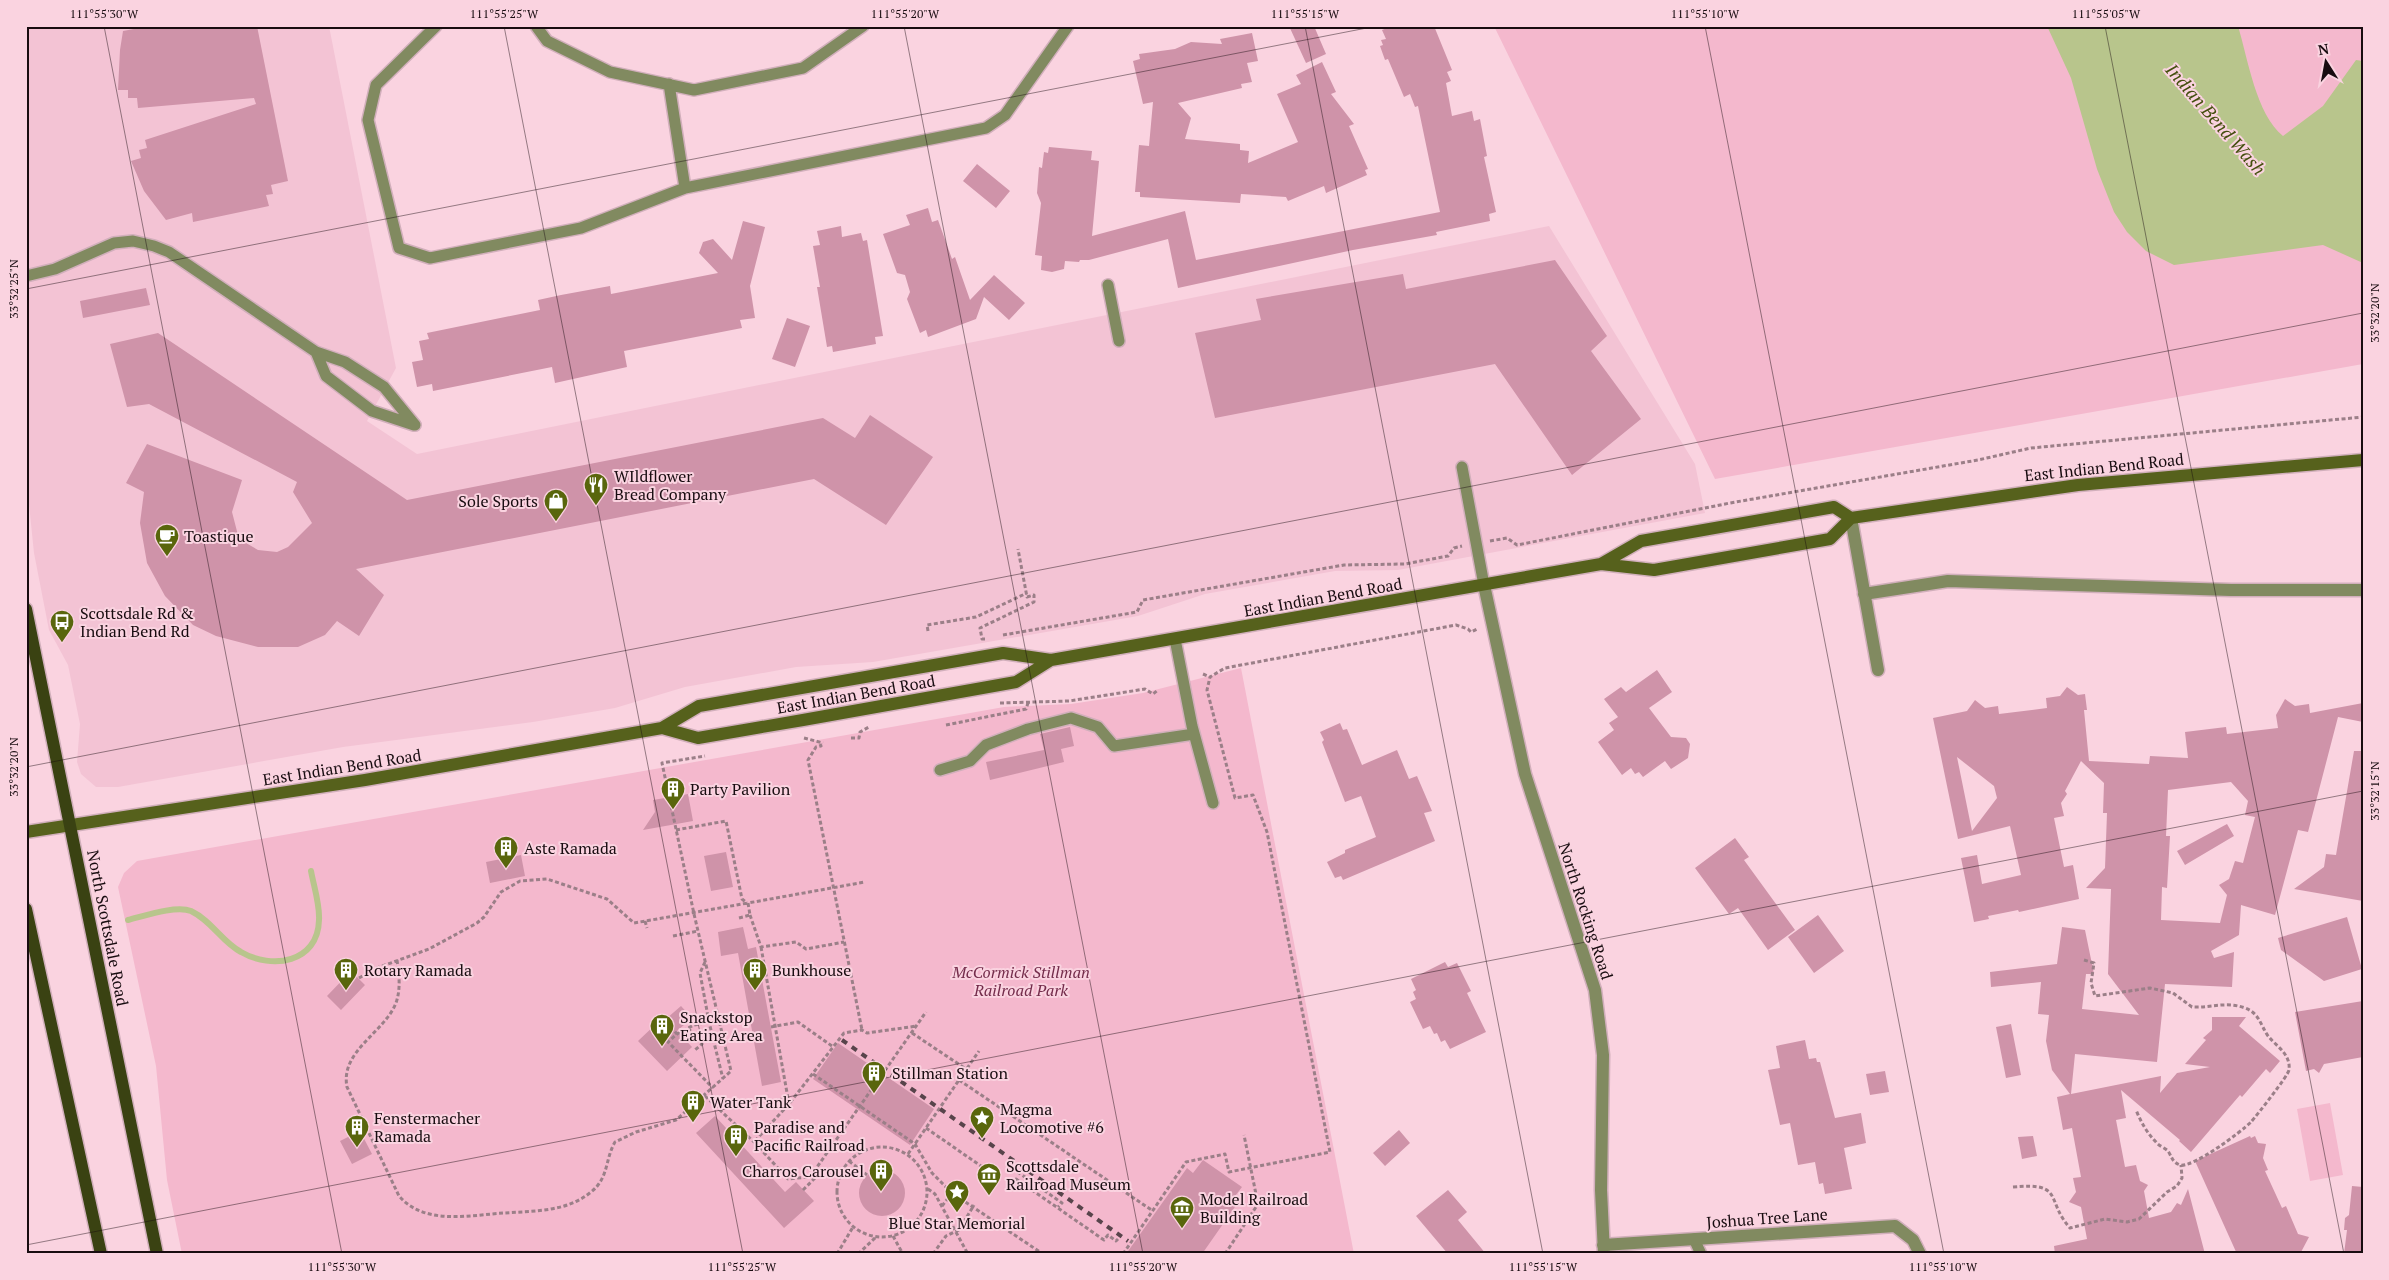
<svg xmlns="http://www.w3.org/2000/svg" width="2389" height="1280" viewBox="0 0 2389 1280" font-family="'PT Serif',serif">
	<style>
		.built { fill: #f3c3d4 }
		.green { fill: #f4b8cd }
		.water { fill: #b8c58c }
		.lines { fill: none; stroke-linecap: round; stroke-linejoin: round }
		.stream { stroke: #b8c58c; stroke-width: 6 }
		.building { fill: #cf93a9; fill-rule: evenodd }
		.lane-casing { stroke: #d1afbb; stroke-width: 14 }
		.street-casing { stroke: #d1afbb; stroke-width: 15 }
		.secondary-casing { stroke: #d1afbb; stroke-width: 15 }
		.primary-casing { stroke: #d1afbb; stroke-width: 15 }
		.path { stroke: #9b7f88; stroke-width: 3; stroke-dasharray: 4 2.5; stroke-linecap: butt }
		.lane { stroke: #818a60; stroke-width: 11 }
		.street { stroke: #818a60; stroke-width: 12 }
		.secondary { stroke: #56611c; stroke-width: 12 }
		.primary { stroke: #3a4212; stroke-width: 12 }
		.rail { stroke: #58444b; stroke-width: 4; stroke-dasharray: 6 6; stroke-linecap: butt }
		.ticks { fill: none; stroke: #180c10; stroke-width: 1; stroke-opacity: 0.45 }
		.labels { text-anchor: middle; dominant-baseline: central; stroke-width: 4; stroke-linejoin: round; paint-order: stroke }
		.street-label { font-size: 16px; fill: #180c10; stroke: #fad3e0 }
		.poi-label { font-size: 16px; fill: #180c10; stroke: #fad3e0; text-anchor: start }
		.park-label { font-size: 16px; font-style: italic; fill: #742c4b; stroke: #fad3e0 }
		.water-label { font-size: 18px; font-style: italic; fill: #444f0e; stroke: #fad3e0 }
		.neatline { fill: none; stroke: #180c10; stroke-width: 2 }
		.ticks-label { font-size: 12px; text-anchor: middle; fill: #180c10 }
	</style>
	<rect width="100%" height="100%" fill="#fad3e0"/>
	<path class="built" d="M26,26H329L396,368L367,421L417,454L1549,226L1695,464L1705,513L1398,570L1335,571L1205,594L1138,616L873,662L796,667L685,687L615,708L533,722L343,747L118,787H96L81,774L77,762L80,724L68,665L49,630L34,553L26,475Z"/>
	<path class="green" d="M1494,26H2363V364L1715,479Z
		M1241,668L1354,1254H182L167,1180L156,1066L118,887L124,873L137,861L1004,707L1071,704L1143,693Z
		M2330,1103L2343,1175L2310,1181L2297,1109Z"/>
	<path class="water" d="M2047,26H2238C2248,59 2256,114 2283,136L2323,106L2356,60L2363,61V263L2323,245L2174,265L2146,251L2127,232L2114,212L2097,169L2071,78Z"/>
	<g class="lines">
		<path class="stream" d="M128,920C144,916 176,905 191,911C212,921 222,942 241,952C272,970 318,963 319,920C320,905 314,887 311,871"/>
	</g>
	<path class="building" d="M150,26H257L288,181L271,185L273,194L266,195L269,206L193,222L192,213L166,220L144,191L131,161L141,158L139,150L147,148L145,140L256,104L254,98L138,108L137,98H128V90H118L120,50L123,31Z
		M1289,26H1314L1326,54L1306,63Z
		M1392,26H1434L1452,70L1447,72L1451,81L1446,83L1452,116L1472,111L1474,121L1480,119L1487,156L1484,157L1496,212L1489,214L1490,221L1436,232L1437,235L1353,250L1178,288L1168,239L1089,260H1080L1079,262L1065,261L1064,269L1052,272L1041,270L1042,256L1035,255L1041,203L1037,193L1039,167L1042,168L1044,152L1048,153L1049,147L1092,151L1091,160L1099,161L1092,236L1185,211L1196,260L1440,212L1418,106L1415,107L1410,94L1404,97L1388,59L1385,60L1380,46L1383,45L1381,40L1386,39L1382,30Z
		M1252,33L1258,61L1247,63L1252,82L1241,84L1242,88L1178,103L1191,118L1185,139L1240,144V150L1249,151L1248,163L1298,142L1277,94L1301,84L1296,75L1322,62L1336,92L1331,94L1354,124L1349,126L1368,169L1365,170L1367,175L1326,193L1324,186L1288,201L1286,197L1241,194L1240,203L1140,197V192H1135L1139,145L1149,146L1153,102L1143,104L1133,61L1140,59L1139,54L1175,49L1191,42L1222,44L1220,39Z
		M977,164L1010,191L996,208L963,181Z
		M928,208L932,222L938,220L952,259L955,257L970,300L994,275L1025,303L1009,320L984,297L976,319L928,337L926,330L920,333L907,299L910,292L905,275L897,273L883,234L910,225L906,215Z
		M743,221L765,227L750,286L755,318L740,320L742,328L624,351L627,367L555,383L552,367L433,391L432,384L417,387L412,362L423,360L419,341L429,339L427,333L540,310L538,300L561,295L610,286L611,294L718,273L699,253L703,242L713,239L732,260Z
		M841,226L842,237L861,233L863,241L867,240L883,336L875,337L876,344L833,352L832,346L827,347L817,287H820L813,246L820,245L817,231Z
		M1555,260L1607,336L1591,351L1641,419L1572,475L1495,364L1215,418L1195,333L1261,320L1256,299L1403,274L1406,289Z
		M146,288L150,305L83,318L80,301Z
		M787,318L810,326L795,367L772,359Z
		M158,333L407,500L823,418L855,438L870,415L933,457L886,525L814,479L356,569L384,595L359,636L337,621L325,635L298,647H258L216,636L193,625L165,596L147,563L140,523L144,492L126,483L147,444L242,480L232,512L239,539L258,550L277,552L288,547L312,523L293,492L297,482L149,404L127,407L110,344Z
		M1657,670L1672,692L1649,708L1671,737L1686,738L1690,744L1688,758L1671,769L1665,761L1643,777L1639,772L1635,774L1631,768L1622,775L1598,742L1614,730L1609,723L1618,717L1604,699L1621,687L1626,692Z
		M2067,687L2078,695L2085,694L2087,710H2084L2089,761L2149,764L2150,756L2188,758L2185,732L2226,727L2227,734L2278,728L2276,715L2285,699L2295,706L2309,704L2310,713L2363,703V722L2338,717L2308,832L2298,830L2275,915L2241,905L2239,935L2211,951L2214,958L2234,952L2232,987L2165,984L2157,1062L2075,1054L2071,1094L2161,1076L2160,1093L2177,1073L2210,1067L2185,1064L2206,1040L2203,1038L2212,1030V1017H2246L2239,1026L2280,1061L2270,1073L2266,1069L2242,1097L2240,1095L2191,1152L2179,1141L2180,1140L2121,1090L2126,1118L2116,1120L2125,1167L2136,1165L2140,1181L2148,1185L2144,1191L2149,1218L2171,1212L2177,1203L2181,1205L2188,1189L2205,1254H2055L2054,1246L2087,1239L2081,1207L2069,1202L2076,1192L2073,1178L2081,1177L2072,1128L2063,1130L2057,1097L2070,1094L2052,1070L2046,1041L2049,1015L2038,1014L2041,982L1991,987L1990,972L2057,964L2062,927L2085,930L2094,974H2086L2082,1009L2139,1015L2108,974L2111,889L2086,888L2105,868L2107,813H2103L2104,783L2081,761L2065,791L2067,794L2061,803L2064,816L2054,818L2064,867L2073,865L2079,899L2019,912L2018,910L1988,916L1989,919L1974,922L1961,858L1977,855L1982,884L2021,875L2010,826L1958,839L1933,718L1967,711L1975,700L1985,708L1998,706L1999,714L2047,708L2046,698L2060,696ZM1957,757L1994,786L1997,798L1972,831ZM2231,782L2248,801L2245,815L2255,817L2243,863L2235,861L2229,879L2219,885L2227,895L2220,923L2161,920L2162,887L2167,888L2170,836H2166L2168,790Z
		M1340,723L1343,730L1347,729L1362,765L1397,750L1409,779L1417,776L1432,811L1424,813L1435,841L1343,880L1341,876L1335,878L1327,862L1345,853V850L1376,837L1361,796L1345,802L1322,742L1324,740L1320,732Z
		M1070,727L1074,746L1061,749L1064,762L990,780L986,762L1044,750L1040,734Z
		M2354,751H2363V901L2294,889L2324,867L2326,854L2336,855Z
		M688,794L693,821L643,830L655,812L653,800Z
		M2227,824L2234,836L2185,865L2177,851Z
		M1735,838L1749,857L1744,860L1795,930L1768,950L1738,908L1729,914L1695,868Z
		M726,852L733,887L711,891L704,856Z
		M521,855L525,876L490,883L486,862Z
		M1818,915L1844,951L1814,973L1788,937Z
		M2347,917L2362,969L2324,981L2281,950L2278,938Z
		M743,927L748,949L756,947L781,1082L762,1086L738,953L721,956L718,932Z
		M1445,962L1448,967L1457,963L1471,991L1467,993L1486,1032L1450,1049L1445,1040L1441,1042L1437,1033L1434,1034L1430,1026L1423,1029L1410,1002L1416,999L1413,992L1416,990L1411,979Z
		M351,971L365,985L341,1010L327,996Z
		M2363,1001V1057L2324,1064L2319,1073L2314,1069L2306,1071L2295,1012Z
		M681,1006L692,1018L677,1031L692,1047L667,1071L638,1041L657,1023L659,1025Z
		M2011,1024L2021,1075L2006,1078L1996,1027Z
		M1805,1040L1809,1059L1816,1058L1817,1062H1820L1835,1118L1861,1113L1866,1143L1844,1148L1852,1189L1825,1194L1823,1183L1819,1184L1815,1162L1798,1165L1790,1123L1780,1125L1768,1070L1780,1068L1776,1046Z
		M838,1043L934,1109L910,1145L813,1079Z
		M1885,1071L1889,1092L1870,1095L1866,1074Z
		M715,1116L785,1192L796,1182L814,1201L784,1228L696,1133Z
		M1399,1130L1410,1143L1385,1166L1373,1153Z
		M360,1131L372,1154L352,1164L340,1141Z
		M2033,1136L2037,1156L2022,1159L2018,1137Z
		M2250,1136L2251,1138L2255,1136L2258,1143L2266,1144L2263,1158L2268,1170L2265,1171L2282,1208L2286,1206L2298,1234L2309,1237L2300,1254H2237L2195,1161Z
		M1203,1160L1242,1187L1232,1200L1237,1204L1202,1254H1126L1187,1168L1193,1173Z
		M859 1193a23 23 0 1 1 46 0a23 23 0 1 1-46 0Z
		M2352,1186L2363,1187V1254H2344L2347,1230H2344L2345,1218L2349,1215Z
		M1448,1190L1467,1212L1458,1220L1486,1254H1448L1416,1216Z"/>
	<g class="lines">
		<defs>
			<path id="lane" d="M436,26L376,85L368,120L399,248L430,258L581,228L685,188L986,128L1005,115L1068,26
				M536,26L547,41L610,72L694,90L803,68L863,26
				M669,84L685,188
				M26,276L55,269L114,243L133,241L154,246L169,252L316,352L345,362L384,387L415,425
				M1108,285L1119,341
				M316,352L326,376L372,411L414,425
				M1462,467L1484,585
				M1175,639L1192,726L1213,803
				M940,770L970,761L986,745L1028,729L1071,718L1098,727L1114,746L1194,734
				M1694,1239L1701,1254"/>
			<path id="street" d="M1851,518L1878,670
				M1484,585L1525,774L1595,990L1603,1055L1601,1190L1604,1254
				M1864,594L1948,581L2231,590H2363
				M1603,1245L1895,1226L1913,1240L1920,1254"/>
			<path id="secondary" d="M1601,564L1641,541L1834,507L1851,518
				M662,728L698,738L803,720L1016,682L1051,660
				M26,832L365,780L662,728L699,706L1003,653L1051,660L1601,564L1654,570L1830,539L1851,518L2078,485L2363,460"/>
			<path id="primary" d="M26,609L157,1254
				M26,909L101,1254"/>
		</defs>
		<use href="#lane" class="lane-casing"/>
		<use href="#street" class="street-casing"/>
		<use href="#secondary" class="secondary-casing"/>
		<use href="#primary" class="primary-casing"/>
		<path class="path" d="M1490,541L1507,538L1517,545L1730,503L1978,460L2031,448L2363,417
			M928,631L927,625L976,617L1027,593
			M1003,635L1137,612L1143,600L1344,565L1405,564L1448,556L1454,548L1462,546
			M985,639H982L980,628L1034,602V595L1027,597L1018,549
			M1203,674L1210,677
			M1000,703L1069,701L1145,689L1153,694L1158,690
			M946,725L1026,709L1028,703
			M804,738L823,743
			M851,738H859L860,732L869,727
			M820,744L821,746L816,747L808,760L862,1030
			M676,830L726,821L742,899L747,903
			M750,915L761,947L796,942L806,949L844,942
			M739,918L750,915L748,903L865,882
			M645,921L647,928
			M673,936L698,931
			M761,947L789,1104
			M397,960C399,975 401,988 396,1003C384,1033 340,1051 347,1087L399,1196C425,1226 470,1215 504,1213C534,1211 567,1212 591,1192C609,1178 605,1159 615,1142L636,1132L676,1120L731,1071L694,914L662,763L705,756
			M2084,960L2094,963L2091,983L2095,996L2150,988L2173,993L2192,1007C2211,1008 2226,1001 2245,1008C2259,1013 2260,1024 2268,1036C2276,1046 2291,1054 2289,1070C2288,1076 2257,1115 2251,1122C2241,1132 2193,1168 2180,1165C2172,1162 2172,1157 2168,1151C2165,1148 2159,1146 2156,1142C2147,1133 2141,1122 2136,1110
			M705,962L700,973L709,1022
			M359,978L377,968L429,949L477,923L484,917L501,892L520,881L547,879L607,899L634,923L748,903
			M662,1017L677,1034L668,1042L713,1088
			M771,1027L798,1022L832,1046
			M688,1028L702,1044L695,1050
			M912,1033L966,1069
			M677,1034L694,1025L709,1022L723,1079
			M813,1074L915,1144L932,1173L952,1193
			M959,1080L1153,1211
			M705,1096L754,1142
			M926,1128L991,1173
			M837 1192a45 45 0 1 1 90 0a45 45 0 1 1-90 0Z
			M908,1154L979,1051
			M849,1161L867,1175
			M1017,1167L1015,1170L1062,1203L1058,1207
			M840,1174L788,1179L754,1142L789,1104L844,1033L862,1030L867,1033L917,1026
			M810,1177L926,1012
			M2013,1187C2065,1182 2045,1200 2070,1228L2105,1219L2127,1222L2139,1219L2167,1192L2177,1186L2182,1178L2181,1165
			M928,1189L935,1194L968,1254
			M803,1190L816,1177
			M1008,1190L1016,1179L1104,1240L1108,1235L1116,1241L1118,1239
			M942,1206L952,1193L1043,1254
			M893,1236L903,1254
			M837,1254L853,1227
			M858,1254L876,1237
			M933,1254L946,1236L959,1230L974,1205
			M1123,1254L1186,1162L1225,1154L1229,1172L1330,1152L1267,832L1253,795L1235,798L1207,690L1210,677L1225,668L1456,625L1468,629L1471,632L1477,629
			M1225,1254L1258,1204L1244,1135"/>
		<use href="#lane" class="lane"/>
		<use href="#street" class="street"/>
		<use href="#secondary" class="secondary"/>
		<use href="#primary" class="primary"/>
		<path class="rail" d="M842,1040L1128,1241"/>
	</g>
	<path class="ticks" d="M104,26L342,1254M504,26L743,1254M904,26L1143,1254M1305,26L1543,1254M1705,26L1944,1254M2105,26L2344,1254M26,289L1377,26M26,767L2363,313M26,1245L2363,791"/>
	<defs>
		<symbol id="restaurant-pin" viewBox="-11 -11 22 30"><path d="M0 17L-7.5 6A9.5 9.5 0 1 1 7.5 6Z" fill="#59660c" stroke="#fad3e0"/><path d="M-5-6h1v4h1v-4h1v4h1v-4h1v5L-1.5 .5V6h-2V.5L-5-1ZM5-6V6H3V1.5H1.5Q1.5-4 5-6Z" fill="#fff"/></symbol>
		<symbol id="shop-pin" viewBox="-11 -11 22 30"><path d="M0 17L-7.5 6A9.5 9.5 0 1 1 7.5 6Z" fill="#59660c" stroke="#fad3e0"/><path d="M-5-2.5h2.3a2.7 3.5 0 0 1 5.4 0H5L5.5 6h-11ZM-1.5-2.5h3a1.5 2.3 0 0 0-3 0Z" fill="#fff"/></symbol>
		<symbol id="cafe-pin" viewBox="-11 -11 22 30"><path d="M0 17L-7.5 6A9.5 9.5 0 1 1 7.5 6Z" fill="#59660c" stroke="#fad3e0"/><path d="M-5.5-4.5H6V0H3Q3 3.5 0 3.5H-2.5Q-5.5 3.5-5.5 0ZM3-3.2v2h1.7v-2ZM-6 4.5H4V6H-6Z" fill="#fff"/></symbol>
		<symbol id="bus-pin" viewBox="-11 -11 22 30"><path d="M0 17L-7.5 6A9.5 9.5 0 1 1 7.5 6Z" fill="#59660c" stroke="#fad3e0"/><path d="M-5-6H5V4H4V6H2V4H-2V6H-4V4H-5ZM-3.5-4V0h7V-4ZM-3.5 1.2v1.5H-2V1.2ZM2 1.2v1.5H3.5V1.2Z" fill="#fff"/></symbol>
		<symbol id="building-pin" viewBox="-11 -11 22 30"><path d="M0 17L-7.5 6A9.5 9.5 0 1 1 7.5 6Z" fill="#59660c" stroke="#fad3e0"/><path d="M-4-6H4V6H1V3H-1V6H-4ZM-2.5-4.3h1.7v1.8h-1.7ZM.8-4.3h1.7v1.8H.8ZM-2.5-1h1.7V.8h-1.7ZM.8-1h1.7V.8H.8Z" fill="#fff"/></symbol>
		<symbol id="sight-pin" viewBox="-11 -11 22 30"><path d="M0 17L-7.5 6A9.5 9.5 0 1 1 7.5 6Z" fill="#59660c" stroke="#fad3e0"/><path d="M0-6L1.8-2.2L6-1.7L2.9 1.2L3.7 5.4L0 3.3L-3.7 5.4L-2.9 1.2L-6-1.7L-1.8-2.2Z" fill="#fff"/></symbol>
		<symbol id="museum-pin" viewBox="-11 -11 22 30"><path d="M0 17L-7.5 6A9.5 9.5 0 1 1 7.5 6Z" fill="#59660c" stroke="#fad3e0"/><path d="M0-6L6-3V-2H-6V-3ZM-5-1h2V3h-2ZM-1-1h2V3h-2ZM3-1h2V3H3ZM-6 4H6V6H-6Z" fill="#fff"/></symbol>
	</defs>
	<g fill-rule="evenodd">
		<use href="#restaurant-pin" x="582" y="471" width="28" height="38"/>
		<use href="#shop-pin" x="542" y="487" width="28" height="38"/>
		<use href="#cafe-pin" x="153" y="522" width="28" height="38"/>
		<use href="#bus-pin" x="48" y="608" width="28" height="38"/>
		<use href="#building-pin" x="659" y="775" width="28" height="38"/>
		<use href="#building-pin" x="492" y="834" width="28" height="38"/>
		<use href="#building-pin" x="332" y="956" width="28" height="38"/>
		<use href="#building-pin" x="741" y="956" width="28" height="38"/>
		<use href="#building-pin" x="648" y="1012" width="28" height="38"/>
		<use href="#building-pin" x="860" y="1059" width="28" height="38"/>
		<use href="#building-pin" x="679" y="1088" width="28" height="38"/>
		<use href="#sight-pin" x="968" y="1104" width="28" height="38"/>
		<use href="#building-pin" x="343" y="1113" width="28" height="38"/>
		<use href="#building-pin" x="722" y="1122" width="28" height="38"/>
		<use href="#building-pin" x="867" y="1157" width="28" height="38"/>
		<use href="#museum-pin" x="975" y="1161" width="28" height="38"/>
		<use href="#sight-pin" x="943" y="1178" width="28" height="38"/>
		<use href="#museum-pin" x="1168" y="1194" width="28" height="38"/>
	</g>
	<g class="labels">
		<g class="street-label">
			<text transform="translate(2104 467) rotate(-6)">East Indian Bend Road</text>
			<text transform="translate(1323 597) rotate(-10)">East Indian Bend Road</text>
			<text transform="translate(856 694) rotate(-10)">East Indian Bend Road</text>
			<text transform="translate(342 767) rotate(-9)">East Indian Bend Road</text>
			<text transform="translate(1586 911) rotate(72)">North Rocking Road</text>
			<text transform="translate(108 928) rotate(79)">North Scottsdale Road</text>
			<text transform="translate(1767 1218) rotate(-4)">Joshua Tree Lane</text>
		</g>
		<g class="poi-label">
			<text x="614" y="476">WIldflower<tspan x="614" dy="18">Bread Company</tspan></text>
			<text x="538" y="501" text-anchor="end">Sole Sports</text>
			<text x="184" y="536">Toastique</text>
			<text x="80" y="613">Scottsdale Rd &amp;<tspan x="80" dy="18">Indian Bend Rd</tspan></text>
			<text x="690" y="789">Party Pavilion</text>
			<text x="524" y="848">Aste Ramada</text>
			<text x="364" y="970">Rotary Ramada</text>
			<text x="772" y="970">Bunkhouse</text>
			<text x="680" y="1017">Snackstop<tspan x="680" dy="18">Eating Area</tspan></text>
			<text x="892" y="1073">Stillman Station</text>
			<text x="710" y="1102">Water Tank</text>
			<text x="1000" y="1109">Magma<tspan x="1000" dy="18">Locomotive #6</tspan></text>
			<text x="374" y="1118">Fenstermacher<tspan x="374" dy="18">Ramada</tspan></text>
			<text x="754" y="1127">Paradise and<tspan x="754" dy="18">Pacific Railroad</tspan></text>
			<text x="1006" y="1166">Scottsdale<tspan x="1006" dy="18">Railroad Museum</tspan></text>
			<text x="864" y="1171" text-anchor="end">Charros Carousel</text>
			<text x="1200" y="1199">Model Railroad<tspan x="1200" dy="18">Building</tspan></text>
			<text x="957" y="1223" text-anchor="middle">Blue Star Memorial</text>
		</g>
		<g class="park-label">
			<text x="1021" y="972">McCormick Stillman<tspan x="1021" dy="18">Railroad Park</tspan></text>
		</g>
		<g class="water-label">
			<text transform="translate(2216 119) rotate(49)">Indian Bend Wash</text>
		</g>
	</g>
	<rect width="2389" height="1280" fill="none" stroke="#fad3e0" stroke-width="55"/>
	<g transform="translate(2326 62) rotate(349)" stroke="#fad3e0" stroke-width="4" paint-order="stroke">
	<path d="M0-4L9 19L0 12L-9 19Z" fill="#180c10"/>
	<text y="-8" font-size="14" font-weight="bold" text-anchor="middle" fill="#180c10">N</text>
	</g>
	<rect x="28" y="28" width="2334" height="1224" class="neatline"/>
	<g class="ticks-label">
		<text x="104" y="18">111°55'30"W</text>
		<text x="504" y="18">111°55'25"W</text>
		<text x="905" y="18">111°55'20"W</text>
		<text x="1305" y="18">111°55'15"W</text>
		<text x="1705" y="18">111°55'10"W</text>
		<text x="2106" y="18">111°55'05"W</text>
		<text transform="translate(14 289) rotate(-90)" y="4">33°32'25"N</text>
		<text transform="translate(2375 313) rotate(-90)" y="4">33°32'20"N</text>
		<text transform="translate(14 767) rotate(-90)" y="4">33°32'20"N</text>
		<text transform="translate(2375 791) rotate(-90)" y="4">33°32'15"N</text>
		<text x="342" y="1271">111°55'30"W</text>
		<text x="742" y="1271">111°55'25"W</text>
		<text x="1143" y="1271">111°55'20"W</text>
		<text x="1543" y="1271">111°55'15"W</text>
		<text x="1943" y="1271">111°55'10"W</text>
	</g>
</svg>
